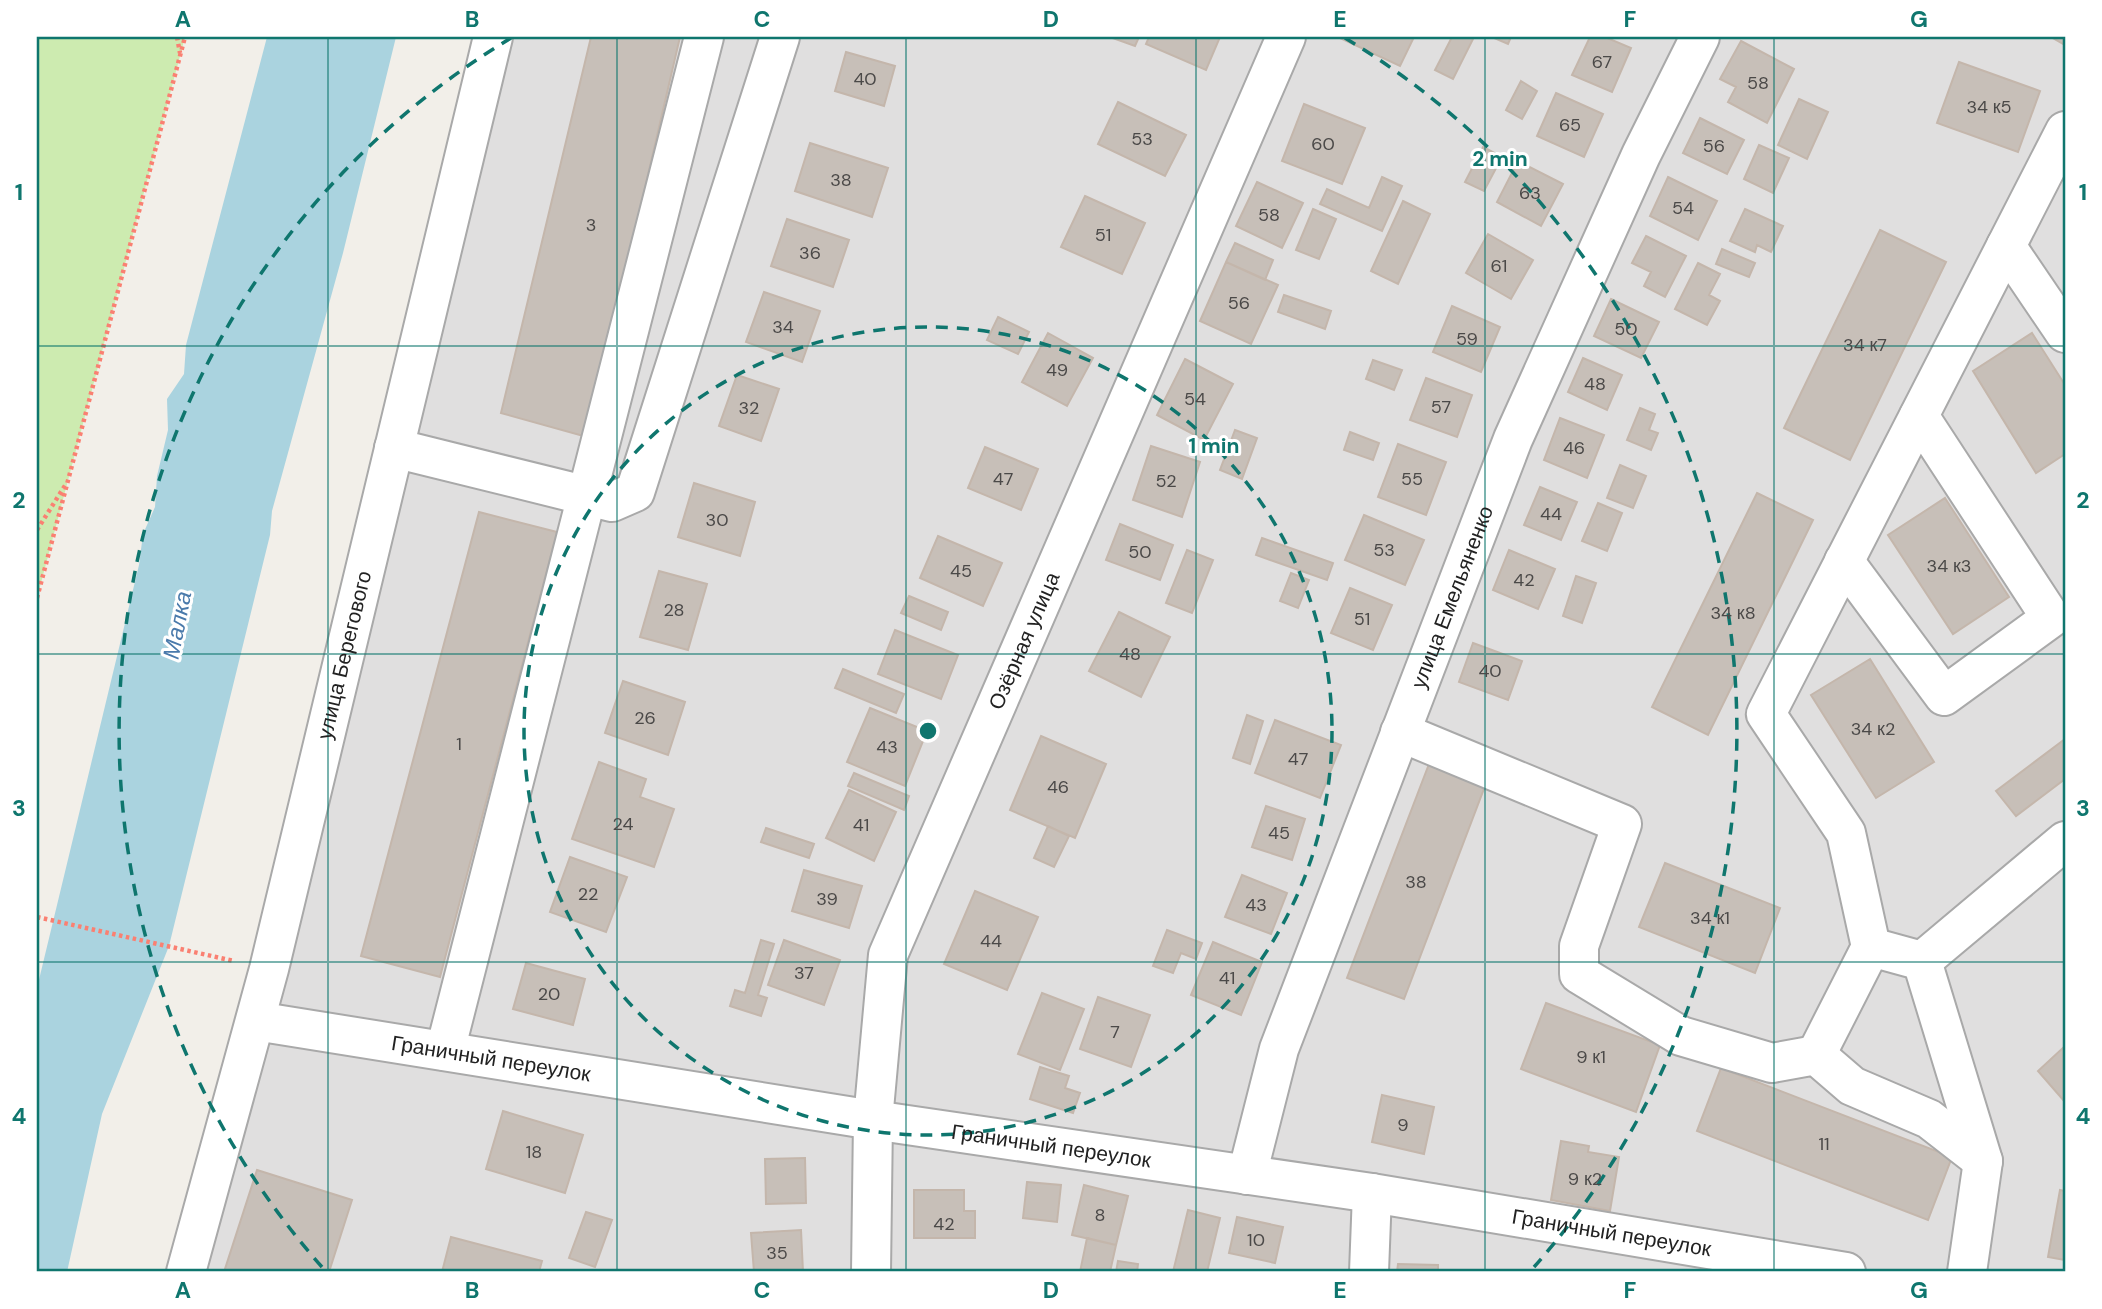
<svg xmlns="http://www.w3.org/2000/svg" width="2102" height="1309" viewBox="0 0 2102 1309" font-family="'DM Sans',sans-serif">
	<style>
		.residential { fill: #e0dfdf }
		.grass { fill: #cdebb0 }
		.water { fill: #aad3df }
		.building { fill: #c7bfb8; stroke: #c4b6ab; stroke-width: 2 }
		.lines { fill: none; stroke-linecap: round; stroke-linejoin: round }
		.minor-casing { stroke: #a9a9a9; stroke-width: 42 }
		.path { stroke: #fa8072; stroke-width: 4.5; stroke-dasharray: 3.5 3.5; stroke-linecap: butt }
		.minor { stroke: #fff; stroke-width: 38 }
		.grid { fill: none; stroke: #0f766e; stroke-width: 2; stroke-opacity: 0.55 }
		.ring { fill: none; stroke: #0f766e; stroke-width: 3.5; stroke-dasharray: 12 9 }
		.labels { text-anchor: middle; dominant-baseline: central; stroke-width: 6; stroke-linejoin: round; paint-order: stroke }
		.number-label { font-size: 18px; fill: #4b4948 }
		.street-label { font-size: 21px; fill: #222; stroke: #fff }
		.water-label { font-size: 23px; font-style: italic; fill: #4a7aab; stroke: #fff }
		.centre { fill: #0f766e; stroke: #fff; stroke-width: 3.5 }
		.ring-label { font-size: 21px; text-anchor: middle; font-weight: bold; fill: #0f766e; stroke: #fff; stroke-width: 6; stroke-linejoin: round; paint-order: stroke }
		.neatline { fill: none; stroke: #0f766e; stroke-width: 2.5 }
		.grid-label { font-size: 23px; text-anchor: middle; font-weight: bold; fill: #0f766e }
	</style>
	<rect width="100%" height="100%" fill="#f2efe9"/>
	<path class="residential" d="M493,37H2065V1272H870L873,1120L256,1021Z
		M267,1038L857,1133L856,1272H202Z"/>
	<path class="grass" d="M37,37H185L37,598Z"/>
	<path class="water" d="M267,37H396L343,253L272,511L270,535L169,946L102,1114L67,1272H37V988L139,565L143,534L155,507L157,476L168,430L167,399L184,374L186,345Z"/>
	<path class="building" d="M591,37H680L587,437L501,413Z
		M1110,37H1139L1135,46Z
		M1149,37H1220L1206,70L1146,44Z
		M1338,37H1414L1400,66Z
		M1452,37H1474L1453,79L1435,70Z
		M1492,37H1511L1508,44Z
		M1590,37H1605L1631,48L1612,92L1572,75Z
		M2051,37H2065V45Z
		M1741,41L1794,69L1767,123L1728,102L1736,87L1720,79Z
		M846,52L895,66L884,106L835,91Z
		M1959,62L2040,91L2018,152L1937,123Z
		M1521,81L1537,91L1522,119L1506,110Z
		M1556,93L1603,114L1584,157L1537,136Z
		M1799,99L1828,112L1807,159L1778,145Z
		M1118,102L1186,135L1165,176L1098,144Z
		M1304,104L1365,128L1342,184L1282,161Z
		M1700,118L1744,140L1727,174L1683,153Z
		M810,143L888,168L872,217L795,191Z
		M1759,145L1789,158L1773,193L1744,179Z
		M1483,147L1502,157L1484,191L1465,182Z
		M1518,161L1563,184L1541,226L1497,202Z
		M1382,177L1402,186L1382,231L1320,204L1327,189L1369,208Z
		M1668,177L1717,201L1698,240L1650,216Z
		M1257,182L1303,203L1282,248L1236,226Z
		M1085,196L1145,223L1122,274L1061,247Z
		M1403,201L1430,214L1398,284L1371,271Z
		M1313,209L1336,219L1319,259L1296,250Z
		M1745,209L1783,226L1771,252L1757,245L1755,252L1730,241Z
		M787,219L849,240L833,287L771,266Z
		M1880,230L1946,262L1850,460L1784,428Z
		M1488,234L1533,260L1511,299L1466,273Z
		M1646,236L1686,256L1665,297L1644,286L1651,272L1632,263Z
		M1235,243L1273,260L1265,280L1226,262Z
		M1722,249L1755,263L1749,277L1716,264Z
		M1226,262L1278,285L1251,344L1200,321Z
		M1698,263L1720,274L1709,295L1720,301L1707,325L1675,309Z
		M764,292L820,311L802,362L746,342Z
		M1284,295L1331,311L1325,329L1278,312Z
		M1611,299L1659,322L1641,358L1594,336Z
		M1452,306L1500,327L1481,372L1433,352Z
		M998,317L1029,332L1018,354L987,340Z
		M1048,333L1093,358L1067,406L1022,382Z
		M2032,333L2065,385V454L2036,473L1973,371Z
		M1583,358L1622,375L1607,410L1568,392Z
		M1185,359L1233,384L1204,440L1157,415Z
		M1373,360L1402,370L1394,390L1366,379Z
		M737,375L779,389L761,441L719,426Z
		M1426,378L1472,395L1457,437L1410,420Z
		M1640,408L1655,414L1649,430L1658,433L1651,450L1627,440Z
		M1560,418L1604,435L1587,478L1544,460Z
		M1235,430L1257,438L1242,479L1220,470Z
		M1350,432L1379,443L1373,460L1344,450Z
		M1398,444L1446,462L1426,515L1378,497Z
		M1151,446L1200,462L1182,517L1133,500Z
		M985,447L1038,469L1021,510L968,488Z
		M1620,465L1646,476L1633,508L1607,498Z
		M694,483L755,502L740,556L678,537Z
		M1540,487L1577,502L1561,540L1524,525Z
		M1757,493L1813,520L1708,735L1652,707Z
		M1945,498L2009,597L1953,634L1888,535Z
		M1598,503L1622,513L1607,551L1582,541Z
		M479,512L557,532L440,977L361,956Z
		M1364,515L1424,540L1405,585L1345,560Z
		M1120,524L1173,545L1160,580L1106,560Z
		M938,536L1002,563L983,606L920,578Z
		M1262,538L1333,563L1327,580L1256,555Z
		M1187,550L1213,560L1192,613L1166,603Z
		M1509,550L1555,569L1538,609L1493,590Z
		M659,571L707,584L688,650L640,637Z
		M1291,573L1309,580L1298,608L1280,601Z
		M1576,576L1596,583L1582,623L1563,616Z
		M1350,588L1392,605L1373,650L1331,633Z
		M909,596L948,612L941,630L901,613Z
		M1119,612L1170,637L1141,697L1089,671Z
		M895,630L958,655L941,699L878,674Z
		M1473,643L1522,661L1508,700L1459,682Z
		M1870,659L1934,762L1876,798L1811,695Z
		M843,669L904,694L896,713L835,688Z
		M623,681L685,702L668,755L605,733Z
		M870,708L927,731L905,786L847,762Z
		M1247,715L1263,721L1250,764L1233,758Z
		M1275,720L1341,745L1320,798L1255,773Z
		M1041,736L1106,764L1075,838L1010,810Z
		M2065,739V779L2016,816L1996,791Z
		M599,762L646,779L640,797L674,809L654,867L572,839Z
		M1429,764L1485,786L1404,999L1347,978Z
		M854,773L909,796L904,810L848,786Z
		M849,790L896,812L874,861L826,838Z
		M1266,806L1305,819L1292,860L1252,847Z
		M1048,826L1069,836L1054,867L1034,858Z
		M766,828L814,844L809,858L761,842Z
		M570,857L627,877L606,932L550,912Z
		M1665,863L1780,908L1755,973L1639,927Z
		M804,870L862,886L849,928L792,911Z
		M1242,875L1287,893L1271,934L1225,917Z
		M975,891L1038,917L1007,990L944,964Z
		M1167,930L1202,943L1196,959L1181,953L1173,973L1153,966Z
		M761,940L774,944L758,995L767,998L761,1016L730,1006L735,990L745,993Z
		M784,940L840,960L824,1005L768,985Z
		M1213,942L1262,962L1241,1015L1191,995Z
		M526,963L585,979L573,1025L513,1009Z
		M1042,993L1084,1009L1060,1070L1018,1054Z
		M1098,997L1150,1015L1131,1067L1080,1049Z
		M1546,1003L1660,1045L1636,1112L1521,1069Z
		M2065,1046V1102L2038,1071Z
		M1040,1067L1069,1076L1065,1088L1080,1093L1073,1113L1030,1099Z
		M1721,1068L1952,1157L1928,1220L1697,1131Z
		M1382,1095L1434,1107L1424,1154L1372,1142Z
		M503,1111L583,1135L565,1193L486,1169Z
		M1561,1141L1589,1146L1588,1152L1619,1157L1610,1211L1551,1200Z
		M805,1158L806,1203L766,1204L765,1159Z
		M257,1170L352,1200L329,1272H224Z
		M1027,1182L1061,1185L1057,1222L1023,1218Z
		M1084,1185L1128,1196L1116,1245L1072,1235Z
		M914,1190H964V1211H975V1238H914Z
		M2060,1190L2065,1191V1260L2048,1257Z
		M1188,1210L1220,1218L1207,1272H1173Z
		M586,1212L612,1220L595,1267L569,1258Z
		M1237,1217L1283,1227L1275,1263L1229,1253Z
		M801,1230L803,1272H754L751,1233Z
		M451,1237L542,1261L539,1272H442Z
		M1087,1238L1116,1245L1110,1272H1080Z
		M1118,1261L1138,1264L1137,1272H1116Z
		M1398,1264L1438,1265V1272H1397Z"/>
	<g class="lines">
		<defs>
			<g id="minor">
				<path d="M2006,246L2065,333"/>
				<path d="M394,448L612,502L635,492L780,37"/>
				<path d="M1844,561L1944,696L2051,618L1919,416"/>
				<path d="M1400,732L1622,824L1579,946V974L1681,1036L1772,1063L1816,1055L1852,1086L1929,1119L1983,1161"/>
				<path d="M1871,947L1922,961L1983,1161L1967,1272"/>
				<path d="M1922,961L2065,841"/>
				<path id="s1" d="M256,1021L873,1120L1372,1193L1846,1272"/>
				<path d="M445,1051L704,37"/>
				<path d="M1816,1055L1871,947L1846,833L1766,714L2065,131"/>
				<path id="s2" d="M1247,1175L1279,1049L1513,439L1641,155L1700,37"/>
				<path id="s3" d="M186,1272L269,969L493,37"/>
				<path id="s4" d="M871,1272L873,1120L888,955L1286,37"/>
				<path d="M1369,1272L1372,1193"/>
			</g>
		</defs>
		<use href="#minor" class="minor-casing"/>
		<path class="path" d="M177,37L180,53
			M37,530L66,484
			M37,598L185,37
			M37,917L234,961"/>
		<use href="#minor" class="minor"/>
	</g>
	<path class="grid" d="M328,37V1272M617,37V1272M906,37V1272M1196,37V1272M1485,37V1272M1774,37V1272M37,346H2065M37,654H2065M37,962H2065"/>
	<g class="ring">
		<circle cx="928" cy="731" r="404"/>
		<path d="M322 1267A809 809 0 0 1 511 38M1345 38A809 809 0 0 1 1534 1267"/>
	</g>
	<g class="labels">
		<g class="number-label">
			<text x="1602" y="62">67</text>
			<text x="865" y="79">40</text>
			<text x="1758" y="83">58</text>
			<text x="1989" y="107">34 к5</text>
			<text x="1570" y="125">65</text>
			<text x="1142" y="139">53</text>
			<text x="1323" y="144">60</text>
			<text x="1714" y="146">56</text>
			<text x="841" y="180">38</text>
			<text x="1530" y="193">63</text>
			<text x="1683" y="208">54</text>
			<text x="1269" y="215">58</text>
			<text x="591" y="225">3</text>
			<text x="1103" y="235">51</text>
			<text x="810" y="253">36</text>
			<text x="1499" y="266">61</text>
			<text x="1239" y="303">56</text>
			<text x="783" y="327">34</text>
			<text x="1626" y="329">50</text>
			<text x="1467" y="339">59</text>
			<text x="1865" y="345">34 к7</text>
			<text x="1057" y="370">49</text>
			<text x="1595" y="384">48</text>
			<text x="1195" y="399">54</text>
			<text x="1441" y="407">57</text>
			<text x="749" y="408">32</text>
			<text x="1574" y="448">46</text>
			<text x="1003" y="479">47</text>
			<text x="1412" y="479">55</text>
			<text x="1166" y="481">52</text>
			<text x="1551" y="514">44</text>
			<text x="717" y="520">30</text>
			<text x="1384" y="550">53</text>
			<text x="1140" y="552">50</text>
			<text x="1949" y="566">34 к3</text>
			<text x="961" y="571">45</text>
			<text x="1524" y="580">42</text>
			<text x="674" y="610">28</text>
			<text x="1733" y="613">34 к8</text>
			<text x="1362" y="619">51</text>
			<text x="1130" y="654">48</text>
			<text x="1490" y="671">40</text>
			<text x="645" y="718">26</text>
			<text x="1873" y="729">34 к2</text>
			<text x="459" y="744">1</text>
			<text x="887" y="747">43</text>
			<text x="1298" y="759">47</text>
			<text x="1058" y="787">46</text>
			<text x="623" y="824">24</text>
			<text x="861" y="825">41</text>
			<text x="1279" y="833">45</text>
			<text x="1416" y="882">38</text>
			<text x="588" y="894">22</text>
			<text x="827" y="899">39</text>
			<text x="1256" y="905">43</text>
			<text x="1710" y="918">34 к1</text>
			<text x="991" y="941">44</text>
			<text x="804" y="973">37</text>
			<text x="1227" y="978">41</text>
			<text x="549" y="994">20</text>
			<text x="1115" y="1032">7</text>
			<text x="1591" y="1057">9 к1</text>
			<text x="1403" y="1125">9</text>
			<text x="1824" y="1144">11</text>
			<text x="534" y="1152">18</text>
			<text x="1585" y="1179">9 к2</text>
			<text x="1100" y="1215">8</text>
			<text x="944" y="1224">42</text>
			<text x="1256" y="1240">10</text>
			<text x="777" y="1253">35</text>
		</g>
		<g class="street-label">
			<text stroke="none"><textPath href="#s2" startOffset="614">улица Емельяненко</textPath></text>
			<text stroke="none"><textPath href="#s4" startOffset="660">Озёрная улица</textPath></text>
			<text stroke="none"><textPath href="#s3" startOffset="637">улица Берегового</textPath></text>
			<text stroke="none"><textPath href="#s1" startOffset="238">Граничный переулок</textPath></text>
			<text stroke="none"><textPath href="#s1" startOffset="805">Граничный переулок</textPath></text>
			<text stroke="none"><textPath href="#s1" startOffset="1372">Граничный переулок</textPath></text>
		</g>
		<g class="water-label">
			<text transform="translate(177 625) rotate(-79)">Малка</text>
		</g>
	</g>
	<circle cx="928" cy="731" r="10" class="centre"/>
	<g class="ring-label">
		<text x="1500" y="166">2 min</text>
		<text x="1214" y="453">1 min</text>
	</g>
	<rect width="2102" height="1309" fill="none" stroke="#ffffff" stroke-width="77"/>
	<rect x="38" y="38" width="2026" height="1232" class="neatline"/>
	<g class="grid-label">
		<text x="183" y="27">A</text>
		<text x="472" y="27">B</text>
		<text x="762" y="27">C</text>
		<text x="1051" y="27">D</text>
		<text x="1340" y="27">E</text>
		<text x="1630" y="27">F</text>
		<text x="1919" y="27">G</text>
		<text x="19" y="200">1</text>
		<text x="2083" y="200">1</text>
		<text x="19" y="508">2</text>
		<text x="2083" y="508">2</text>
		<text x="19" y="816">3</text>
		<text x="2083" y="816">3</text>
		<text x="19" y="1124">4</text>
		<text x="2083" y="1124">4</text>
		<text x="183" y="1298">A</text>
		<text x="472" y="1298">B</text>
		<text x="762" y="1298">C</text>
		<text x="1051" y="1298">D</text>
		<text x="1340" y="1298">E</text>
		<text x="1630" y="1298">F</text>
		<text x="1919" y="1298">G</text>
	</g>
</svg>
